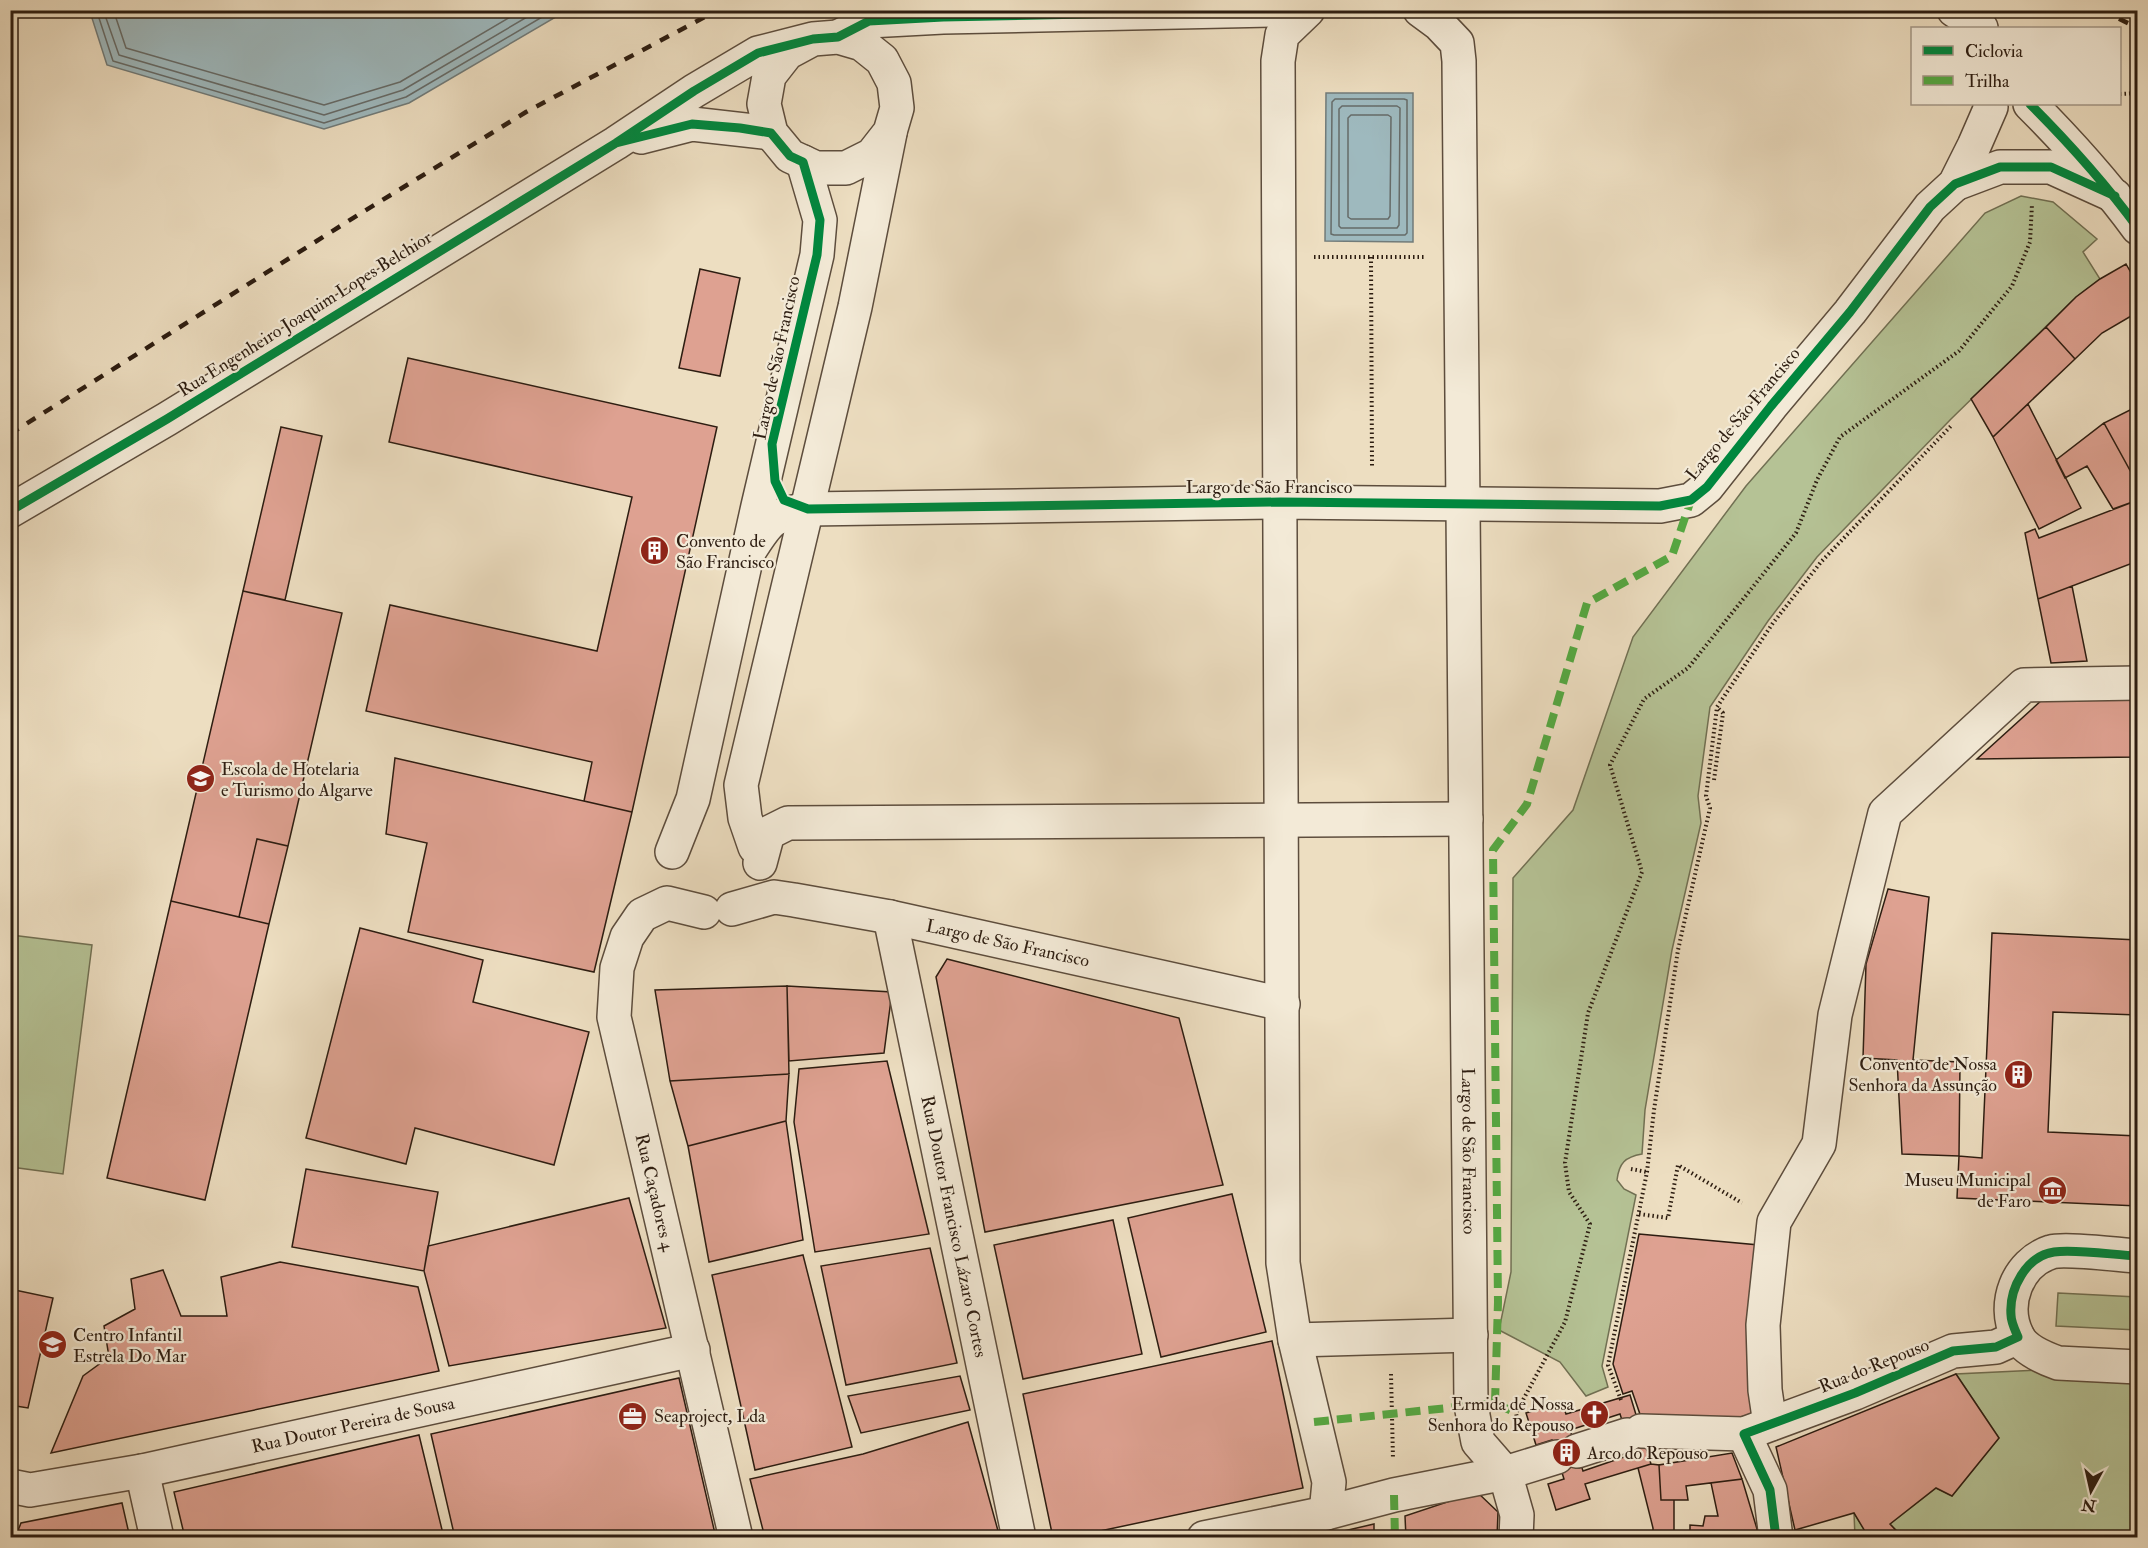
<svg xmlns="http://www.w3.org/2000/svg" width="2148" height="1548" viewBox="0 0 2148 1548" font-family="'IM FELL Double Pica',serif">
	<style>
		.green { fill: #b5c295; stroke: #717053; stroke-width: 1.5 }
		.water { fill: #9eb9be; stroke: #717b79; stroke-width: 1.5 }
		.lines { fill: none; stroke-linecap: round; stroke-linejoin: round }
		.shore { stroke: #666b68; stroke-width: 1.5 }
		.building { fill: #dea191; stroke: #2d1d11; stroke-width: 1.5; fill-rule: evenodd }
		.minor-casing { stroke: #5d4d3d; stroke-width: 36 }
		.path { stroke: #2d1d11; stroke-width: 4; stroke-dasharray: 1.5 3; stroke-linecap: butt }
		.minor { stroke: #f3ead7; stroke-width: 33 }
		.rail { stroke: #2d1d11; stroke-width: 4.5; stroke-dasharray: 10 10; stroke-linecap: butt }
		.quiet { stroke: #54a942; stroke-width: 8; stroke-dasharray: 15 8; stroke-linecap: butt }
		.cycleway-casing { stroke: #f3ead7; stroke-width: 13 }
		.cycleway { stroke: #00873e; stroke-width: 9 }
		.labels { text-anchor: middle; dominant-baseline: central; stroke-width: 4.5; stroke-linejoin: round; paint-order: stroke }
		.street-label { font-size: 18px; fill: #2d1d11; stroke: #f3ead7 }
		.poi-label { font-size: 18px; fill: #2d1d11; stroke: #f3ead7; text-anchor: start }
	</style>
	<rect width="100%" height="100%" fill="#eddec1"/>
	<filter id="stains"><feTurbulence type="fractalNoise" baseFrequency=".00333" numOctaves="4"/><feColorMatrix values="0 0 0 0 .2 0 0 0 0 .09 0 0 0 0 .02 0 0 0 .5 -.17"/></filter>
	<radialGradient id="worn" r=".72"><stop offset=".6" stop-color="#630" stop-opacity="0"/><stop offset="1" stop-color="#630" stop-opacity=".3"/></radialGradient>
	<path class="green" d="M2021,196L2053,202L2097,239L2083,252L2100,279L2076,297L1951,419L1817,557L1768,621L1710,707L1698,796L1701,823L1672,950L1645,1110L1642,1154C1625,1157 1619,1163 1617,1180L1624,1189L1636,1195L1602,1366L1608,1387L1586,1396L1560,1362L1499,1330L1511,1272L1513,878L1573,810L1633,637L1746,486L1985,213Z
		M11,935L92,945L63,1174L11,1167Z
		M2058,1293L2137,1297V1330L2056,1326Z
		M2038,1370L2137,1383V1537H1903L1890,1524L1936,1488L1952,1496L1999,1438L1956,1374Z
		M1854,1513L1869,1537H1855Z"/>
	<path class="water" d="M95,11V10L566,11L409,103L324,129L107,65L91,15Z
		M1326,93H1413V242L1325,241Z"/>
	<g class="lines">
		<path class="shore" d="M99,10V18L113,61L324,123L406,97L554,10
			M107,10L106,18L119,55L324,115L403,90L539,10
			M116,10V18L126,48L324,105L400,82L522,10
			M1335,99H1404L1407,100V233L1405,235H1334L1331,234L1332,102Z
			M1342,106H1397L1400,108L1399,225L1397,228H1341L1339,226V109Z
			M1351,115H1388L1391,117L1390,216L1388,219H1351L1348,217V118Z"/>
	</g>
	<path class="building" d="M2126,264L2138,285V312L2102,333L2075,359L2046,327L2076,297L2100,279Z
		M700,269L740,278L720,376L679,368Z
		M2046,327L2075,359L1993,437L1971,399Z
		M408,358L717,427L632,812L584,801L592,762L366,711L390,605L597,651L632,497L389,442Z
		M2028,404L2081,508L2039,529L1993,437Z
		M2138,406V485L2104,423Z
		M2104,423L2138,485V500L2113,509L2087,466L2065,478L2056,460Z
		M281,427L322,436L285,600L243,591Z
		M2138,500V561L2038,599L2025,533L2035,529L2039,538Z
		M2072,586L2087,661L2051,663L2038,599Z
		M243,591L342,613L288,846L257,839L239,917L171,901Z
		M2138,698V757L1977,759L2043,699Z
		M395,758L632,812L594,972L408,932L427,843L386,834Z
		M257,839L288,846L269,924L239,917Z
		M1888,889L1929,897L1913,1060L1960,1062L1959,1156L1902,1154L1897,1060L1863,1058L1866,964Z
		M171,901L269,924L205,1200L107,1178Z
		M360,928L483,960L473,1002L589,1032L554,1165L415,1128L406,1164L306,1138Z
		M1992,933L2138,940V1015L2053,1012L2048,1132L2138,1136V1206L1957,1198L1959,1156L1982,1158Z
		M947,959L1179,1018L1223,1185L985,1232L936,977Z
		M787,986L789,1074L670,1081L655,990Z
		M787,986L892,992L884,1053L789,1061Z
		M887,1061L929,1234L815,1252L794,1122L799,1069Z
		M789,1074L786,1121L688,1146L670,1081Z
		M786,1121L803,1240L709,1262L688,1146Z
		M306,1169L438,1192L424,1271L292,1247Z
		M1232,1194L1266,1332L1161,1357L1128,1218Z
		M629,1198L666,1328L449,1366L424,1271L428,1246Z
		M1113,1220L1142,1354L1023,1379L994,1245Z
		M1639,1234L1759,1245L1760,1421L1643,1423L1632,1391L1623,1394L1613,1364Z
		M930,1248L957,1363L846,1385L821,1266Z
		M803,1255L852,1447L755,1470L712,1275Z
		M280,1262L418,1287L439,1371L51,1453L83,1376L109,1357L104,1326L135,1309L131,1279L163,1270L181,1316H227L221,1277Z
		M10,1289L53,1298L28,1408L10,1405Z
		M1272,1341L1303,1488L1067,1538H1053L1023,1394Z
		M1956,1374L1999,1438L1952,1496L1936,1488L1890,1524L1903,1538H1869L1854,1513L1795,1530L1776,1447Z
		M960,1376L970,1410L861,1433L848,1396Z
		M679,1378L716,1538H455L431,1434Z
		M1630,1395L1651,1464L1585,1484L1590,1499L1556,1510L1548,1484L1564,1479L1552,1440L1536,1445L1526,1413L1562,1402L1566,1414ZM1620,1414L1633,1454L1583,1471L1570,1430Z
		M968,1422L1000,1538H765L750,1479L863,1454Z
		M419,1435L444,1538H185L174,1492Z
		M1732,1453L1742,1479L1686,1486L1688,1500H1661L1659,1465Z
		M1651,1464L1659,1465L1661,1500H1674V1538H1653V1528L1638,1468Z
		M1742,1479L1757,1529L1756,1538H1690V1525L1703,1526L1705,1516H1718L1711,1483Z
		M1477,1492L1498,1512L1497,1538H1406L1405,1516Z
		M122,1503L130,1538H15L21,1523Z
		M1374,1524V1538H1323L1322,1536Z"/>
	<g class="lines">
		<defs>
			<g id="minor">
				<path d="M1308,10L1282,35L1278,61L1283,1263L1295,1340L1329,1482L1326,1513"/>
				<path id="s1" d="M1420,10L1439,24L1457,43L1459,61L1471,1405L1478,1442L1505,1473L1517,1515L1516,1538"/>
				<path d="M1954,10L1981,28"/>
				<path d="M838,37L869,21L943,17L1275,10"/>
				<path d="M2030,104C2069,143 2105,183 2138,228"/>
				<path d="M641,137L692,124L771,133"/>
				<path d="M1955,184L2000,167H2051L2115,196"/>
				<path d="M10,511L167,419L616,143L694,91L758,53L813,39L838,37L862,44L882,60L894,83L897,108L890,132L872,155L846,168H816L790,156L771,133L764,104L769,76L787,53L813,39"/>
				<path d="M748,553C769,521 769,516 808,509L1280,502L1660,506L1691,500L1707,487L1771,406L1850,312L1930,207L1955,184L1974,146L1991,107L1990,104"/>
				<path d="M755,847L745,818L741,785L855,307L890,133"/>
				<path d="M672,852L693,799L758,506L817,255L820,220L803,162"/>
				<path d="M760,863L768,833L788,823L1466,819"/>
				<path id="s2" d="M732,909L774,897L794,900L890,917L1283,1004"/>
				<path id="s3" d="M704,912L667,903L642,915L627,937L617,968L614,1017L736,1538"/>
				<path id="s4" d="M890,917L1019,1538"/>
				<path d="M2138,1256C2120,1255 2065,1248 2051,1252C2017,1263 2002,1304 2017,1335C2023,1349 2044,1358 2058,1363L2138,1367"/>
				<path d="M1295,1340L1471,1335"/>
				<path d="M1770,1424L1765,1390L1763,1325L1774,1222L1819,1144L1835,1015L1885,813L2024,685L2138,683"/>
				<path d="M1641,1431L1744,1434L1855,1393L1953,1351L1996,1347L2018,1337"/>
				<path d="M1744,1434L1770,1490L1776,1538"/>
				<path d="M1577,1451L1627,1435"/>
				<path d="M142,1471L157,1538"/>
				<path id="s5" d="M10,1486L30,1490L142,1471L693,1350"/>
				<path d="M1204,1538L1326,1513L1394,1495L1505,1473L1557,1457"/>
			</g>
		</defs>
		<use href="#minor" class="minor-casing"/>
		<path class="path" d="M10,11L11,10
			M2120,94L2138,93
			M1314,257H1424
			M1371,257L1372,466
			M1714,780L1723,713L1717,707
			M1631,1169L1647,1172
			M1639,1214L1668,1218L1678,1165L1742,1203
			M1391,1374L1393,1459
			M1621,1400L1608,1365L1647,1172L1654,1110L1678,950L1710,808L1706,796L1717,707L1773,623L1821,562L1951,426
			M1519,1429L1516,1413L1565,1322L1590,1224L1569,1192L1565,1163L1588,1013L1642,872L1610,765L1644,699L1688,668L1796,533L1817,480L1840,437L1959,351L2012,286L2030,242L2032,204"/>
		<use href="#minor" class="minor"/>
		<path class="rail" d="M2101,10L2138,28
			M10,434L358,215L526,112L718,10"/>
		<path class="quiet" d="M1495,1403L1498,1302L1493,850L1527,804L1587,603L1672,556L1691,500
			M1314,1422L1495,1403L1516,1413
			M1394,1495L1395,1538"/>
		<defs>
			<path id="cycleway" d="M2030,104C2069,143 2105,183 2138,228
				M616,143L692,124L740,128L771,133L790,156L803,162L820,220L817,255L772,444L775,481L784,500L808,509L1280,502L1660,506L1691,500L1707,487L1771,406L1850,312L1930,207L1955,184L2000,167H2051L2115,196
				M10,511L167,419L616,143L694,91L758,53L813,39L838,37L869,21L943,17L1275,10
				M1776,1538L1770,1490L1744,1434L1855,1393L1953,1351L1996,1347L2018,1337C2015,1330 2011,1322 2011,1315C2009,1289 2026,1256 2054,1252C2076,1249 2114,1255 2138,1256"/>
		</defs>
		<use href="#cycleway" class="cycleway-casing"/>
		<use href="#cycleway" class="cycleway"/>
	</g>
	<defs>
		<symbol id="building-disc" viewBox="-11 -11 22 22"><circle r="9.5" fill="#8f2418" stroke="#f3ead7"/><path d="M-4-6H4V6H1V3H-1V6H-4ZM-2.5-4.3h1.7v1.8h-1.7ZM.8-4.3h1.7v1.8H.8ZM-2.5-1h1.7V.8h-1.7ZM.8-1h1.7V.8H.8Z" fill="#fff"/></symbol>
		<symbol id="school-disc" viewBox="-11 -11 22 22"><circle r="9.5" fill="#8f2418" stroke="#f3ead7"/><path d="M0-5L7-2L0 1L-7-2ZM-4 1L0 2.5L4 1V4Q0 6-4 4Z" fill="#fff"/></symbol>
		<symbol id="museum-disc" viewBox="-11 -11 22 22"><circle r="9.5" fill="#8f2418" stroke="#f3ead7"/><path d="M0-6L6-3V-2H-6V-3ZM-5-1h2V3h-2ZM-1-1h2V3h-2ZM3-1h2V3H3ZM-6 4H6V6H-6Z" fill="#fff"/></symbol>
		<symbol id="church-disc" viewBox="-11 -11 22 22"><circle r="9.5" fill="#8f2418" stroke="#f3ead7"/><path d="M-1.2-6h2.4v3.5h3.3v2.4h-3.3V6h-2.4V-.1h-3.3v-2.4h3.3Z" fill="#fff"/></symbol>
		<symbol id="office-disc" viewBox="-11 -11 22 22"><circle r="9.5" fill="#8f2418" stroke="#f3ead7"/><path d="M-6-3h4V-5.5h4V-3h4V5H-6ZM-1-4.5V-3h2v-1.5ZM-6 0V1H6V0Z" fill="#fff"/></symbol>
	</defs>
	<g fill-rule="evenodd">
		<use href="#building-disc" x="638" y="534" width="33" height="33"/>
		<use href="#school-disc" x="184" y="762" width="33" height="33"/>
		<use href="#building-disc" x="2002" y="1058" width="33" height="33"/>
		<use href="#museum-disc" x="2036" y="1174" width="33" height="33"/>
		<use href="#school-disc" x="36" y="1328" width="33" height="33"/>
		<use href="#church-disc" x="1578" y="1398" width="33" height="33"/>
		<use href="#office-disc" x="616" y="1400" width="33" height="33"/>
		<use href="#building-disc" x="1550" y="1436" width="33" height="33"/>
	</g>
	<g class="labels">
		<g class="street-label">
			<text transform="translate(305 314) rotate(-32)">Rua Engenheiro Joaquim Lopes Belchior</text>
			<text transform="translate(777 358) rotate(-78)">Largo de São Francisco</text>
			<text transform="translate(1743 414) rotate(-50)">Largo de São Francisco</text>
			<text x="1269" y="487">Largo de São Francisco</text>
			<text stroke="none"><textPath href="#s2" startOffset="282">Largo de São Francisco</textPath></text>
			<text stroke="none"><textPath href="#s1" startOffset="1158">Largo de São Francisco</textPath></text>
			<text stroke="none"><textPath href="#s3" startOffset="354">Rua Caçadores 4</textPath></text>
			<text stroke="none"><textPath href="#s4" startOffset="316">Rua Doutor Francisco Lázaro Cortes</textPath></text>
			<text transform="translate(1874 1366) rotate(-22)">Rua do Repouso</text>
			<text stroke="none"><textPath href="#s5" startOffset="350">Rua Doutor Pereira de Sousa</textPath></text>
		</g>
		<g class="poi-label">
			<text x="676" y="541">Convento de<tspan x="676" dy="21">São Francisco</tspan></text>
			<text x="221" y="769">Escola de Hotelaria<tspan x="221" dy="21">e Turismo do Algarve</tspan></text>
			<text x="1997" y="1064" text-anchor="end">Convento de Nossa<tspan x="1997" dy="21">Senhora da Assunção</tspan></text>
			<text x="2031" y="1180" text-anchor="end">Museu Municipal<tspan x="2031" dy="21">de Faro</tspan></text>
			<text x="73" y="1335">Centro Infantil<tspan x="73" dy="21">Estrela Do Mar</tspan></text>
			<text x="1574" y="1404" text-anchor="end">Ermida de Nossa<tspan x="1574" dy="21">Senhora do Repouso</tspan></text>
			<text x="654" y="1416">Seaproject, Lda</text>
			<text x="1587" y="1453">Arco do Repouso</text>
		</g>
	</g>
	<rect width="2148" height="1548" fill="none" stroke="#eddec1" stroke-width="36"/>
	<rect x="12" y="12" width="2124" height="1524" fill="none" stroke="#2d1d11" stroke-width="3"/>
	<rect x="18" y="18" width="2112" height="1512" fill="none" stroke="#2d1d11" stroke-width="1.5"/>
	<rect x="1911" y="27" width="210" height="78" fill="#f3ead7" stroke="#a49888" stroke-width="1.5"/>
	<rect x="1923" y="46" width="30" height="9" fill="#00873e" stroke="#a49888" stroke-width="1.5"/>
	<text x="1965" y="57" font-size="18" fill="#2d1d11">Ciclovia</text>
	<rect x="1923" y="76" width="30" height="9" fill="#54a942" stroke="#a49888" stroke-width="1.5"/>
	<text x="1965" y="87" font-size="18" fill="#2d1d11">Trilha</text>
	<g transform="translate(2091 1491) rotate(188)" stroke="#f3ead7" stroke-width="4.5" paint-order="stroke">
	<path d="M0-4.5L10 22L0 15L-10 22Z" fill="#2d1d11"/>
	<text y="-9" font-size="16" font-weight="bold" text-anchor="middle" fill="#2d1d11">N</text>
	</g>
	<rect width="100%" height="100%" filter="url(#stains)"/>
	<rect width="100%" height="100%" fill="url(#worn)"/>
</svg>
